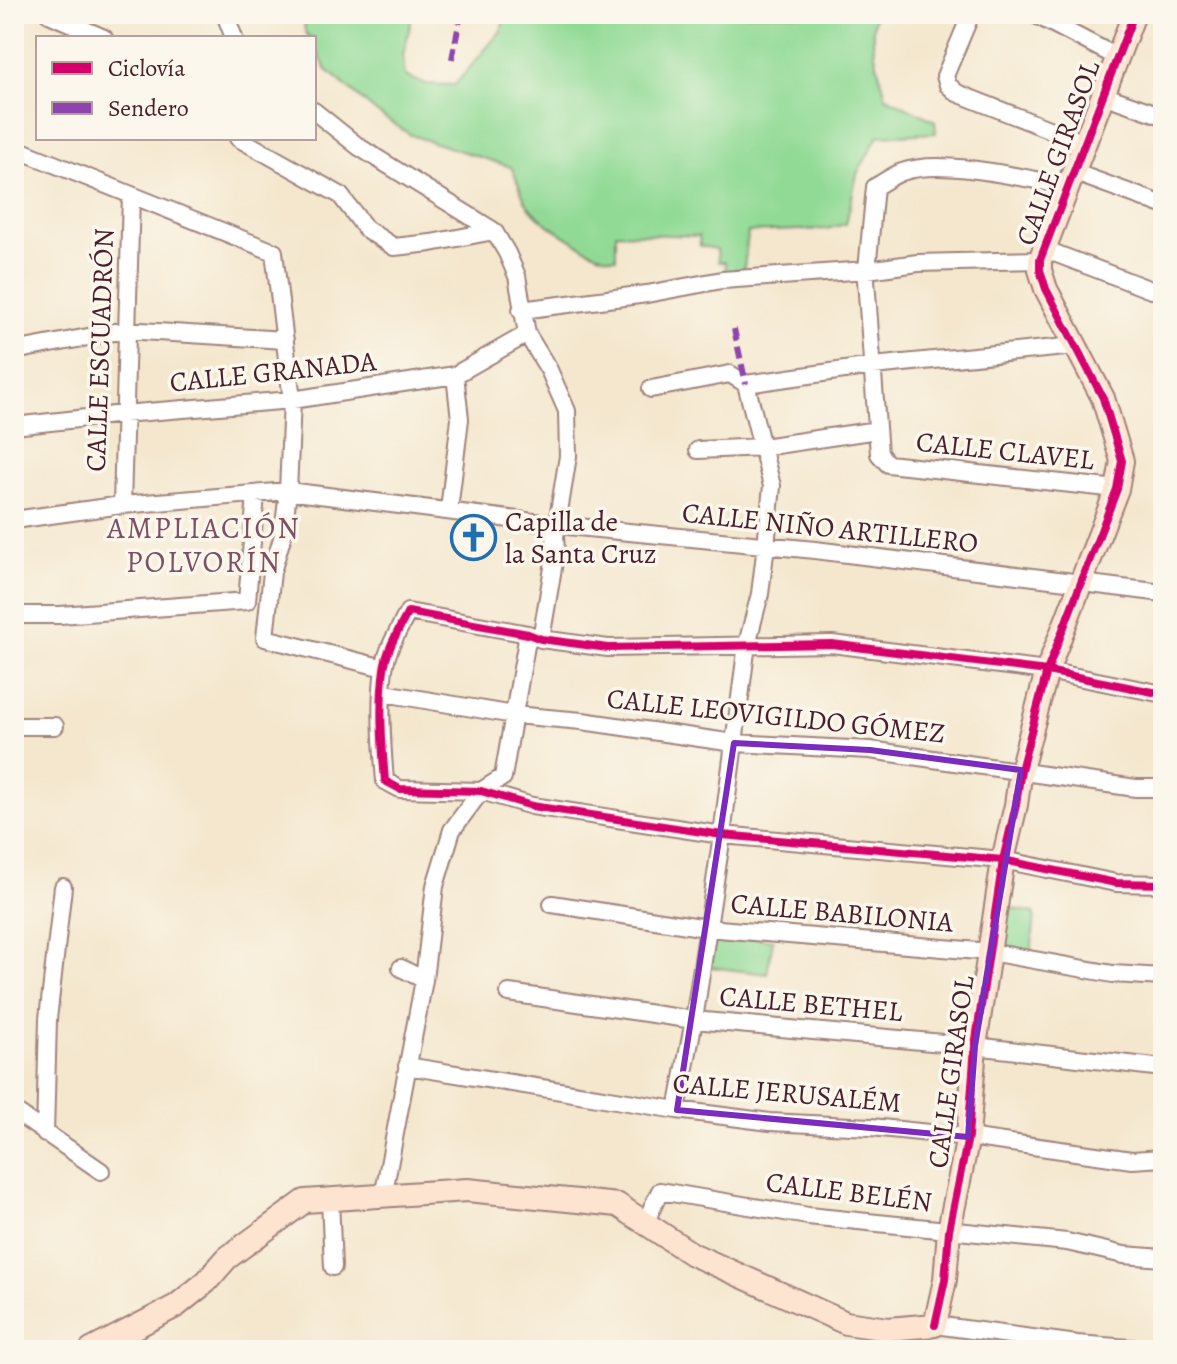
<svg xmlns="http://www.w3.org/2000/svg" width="1177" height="1364" viewBox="0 0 1177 1364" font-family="Alegreya,serif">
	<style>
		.green { fill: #91da95; stroke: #6e7c60; stroke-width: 2 }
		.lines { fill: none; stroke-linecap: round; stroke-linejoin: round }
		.street-casing { stroke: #9f837c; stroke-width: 20 }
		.secondary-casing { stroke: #9f837c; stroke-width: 26 }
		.street { stroke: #fff; stroke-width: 16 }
		.secondary { stroke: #fde4d1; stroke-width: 22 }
		.quiet { stroke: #8e44ad; stroke-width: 6; stroke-dasharray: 12 6; stroke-linecap: butt }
		.cycleway-casing { stroke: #fbf7ec; stroke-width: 13 }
		.cycleway { stroke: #d6006c; stroke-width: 8 }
		.marked { fill: none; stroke: #7b2cbf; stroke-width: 6; stroke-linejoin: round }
		.labels { text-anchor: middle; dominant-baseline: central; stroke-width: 7; stroke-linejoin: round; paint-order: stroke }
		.street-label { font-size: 28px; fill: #4a1f2b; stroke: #fbf7ec }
		.poi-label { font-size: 28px; fill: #4a1f2b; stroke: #fbf7ec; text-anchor: start }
		.neighbourhood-label { font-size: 30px; letter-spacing: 2px; fill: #7e5064; stroke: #fbf7ec }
	</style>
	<rect width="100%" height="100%" fill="#fbf7ec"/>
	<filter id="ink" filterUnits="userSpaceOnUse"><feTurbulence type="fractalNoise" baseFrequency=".0125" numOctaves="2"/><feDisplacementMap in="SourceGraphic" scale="16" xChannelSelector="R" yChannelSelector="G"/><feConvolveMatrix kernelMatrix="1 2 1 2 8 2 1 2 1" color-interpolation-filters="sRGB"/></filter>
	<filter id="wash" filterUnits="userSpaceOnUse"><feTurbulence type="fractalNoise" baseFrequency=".006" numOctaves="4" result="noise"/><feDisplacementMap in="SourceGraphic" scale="32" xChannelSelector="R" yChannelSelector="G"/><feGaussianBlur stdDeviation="1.8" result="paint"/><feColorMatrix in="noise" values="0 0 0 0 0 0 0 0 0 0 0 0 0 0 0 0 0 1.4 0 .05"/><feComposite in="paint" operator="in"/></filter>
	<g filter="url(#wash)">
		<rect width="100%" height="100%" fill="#f4e7ce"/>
		<path class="green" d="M303,14L374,16L375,14H413L403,55L405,76L425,84L455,85L501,31L504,20C531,7 539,15 564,21L574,14H875C868,42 879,70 886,97L935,121L936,133L878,136L857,174L846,224L826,229L748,232L744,269H735V273L726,276L725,262H718L717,249L700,246L699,236L616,233V258C596,259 542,223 529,207C521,196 518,180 511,167L411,135L376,112L326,69L314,45V38H309L305,31Z
			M1005,907L1035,913L1031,955L999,949Z
			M713,934L773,940L767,974L711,967Z"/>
	</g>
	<g filter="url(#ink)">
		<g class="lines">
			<defs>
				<path id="street" d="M49,14L104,38
					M225,14L234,38
					M971,14L945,76L948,85L957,93L1084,143
					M1034,14L1117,57
					M1103,95L1163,116
					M314,111L359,147L494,231L507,253L517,276L527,334L549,370L567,411L568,456L555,537L556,550L541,639
					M238,138L340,195L366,229L394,247L431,243L494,231
					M14,148L274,252L292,400L288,491L283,535L272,572L265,638L384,668
					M1073,172L1163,205
					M1068,186C1025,179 942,157 902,172C893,175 884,182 875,187L866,280L879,454L888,464L1117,489
					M1044,249L1151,290
					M521,310L647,294L722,280L867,270L918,263L1040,260
					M14,351L125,330L285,340
					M746,384L873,366L1076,346
					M651,389L730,374L746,384
					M14,426L123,414L292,400L455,375L527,334
					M698,450L763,447L877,430
					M122,505L131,196
					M449,510L460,419L455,375
					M14,520L122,505L288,491L557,525L815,550L1163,593
					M14,615H60L247,601L256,494
					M384,693L514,715L582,721L734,743L870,750L1136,788H1163
					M1163,694L1047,671L832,644L608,648L541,639L528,634L408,612C399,630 387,648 384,669C379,704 382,746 385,781L400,789L481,791L532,806L722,835L1003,860L1116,883L1163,884
					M14,726H55
					M552,904L707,928L990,952L1113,974L1163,977
					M401,968L424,980
					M509,993L694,1020L975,1046L1163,1068
					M407,1066L677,1110L770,1122L871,1127L968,1137L1132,1160L1163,1158
					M677,1110L694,1020L722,835L747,644L760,594L766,545L772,486L746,384
					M14,1111L101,1171
					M45,1134L48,1019L63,887
					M383,1197L424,980L435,886L452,830L481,791L503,777L528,634
					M330,1200L333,1267
					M645,1223L660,1191L808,1216L1067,1242L1124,1255L1163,1258
					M935,1325L1077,1344L1155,1350"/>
				<path id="secondary" d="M91,1350L176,1306L206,1282L227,1258L305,1201L467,1190L618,1205L692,1254L846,1323L888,1329L935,1325L945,1280L949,1230L968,1137L975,1046L1003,860L1016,805L1021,770L1047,671L1117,489L1122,461L1103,398L1046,289L1040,270V260L1134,14"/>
			</defs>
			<use href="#street" class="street-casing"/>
			<use href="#secondary" class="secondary-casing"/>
			<use href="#street" class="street"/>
			<use href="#secondary" class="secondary"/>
			<path class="quiet" d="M452,59L461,14
				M734,329L746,384"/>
			<defs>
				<path id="cycleway" d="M1163,694L1047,671L832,644L608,648L541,639L528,634L408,612C399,630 387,648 384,669C379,704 382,746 385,781L400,789L481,791L532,806L722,835L1003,860L1116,883L1163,884
					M935,1325L945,1280L949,1230L968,1137L975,1046L1003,860L1016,805L1021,770L1047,671L1117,489L1122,461L1103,398L1046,289L1040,270V260L1134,14"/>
			</defs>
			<use href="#cycleway" class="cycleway-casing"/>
			<use href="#cycleway" class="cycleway"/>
		</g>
	</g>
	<path class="marked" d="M734,743L870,750L1021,770L975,1046L968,1137L677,1110Z"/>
	<defs>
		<symbol id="church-ring" viewBox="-11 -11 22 22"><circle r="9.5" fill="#fbf7ec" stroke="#1f6fb2" stroke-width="1.5"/><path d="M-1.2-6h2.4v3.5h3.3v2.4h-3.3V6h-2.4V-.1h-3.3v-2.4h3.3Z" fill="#1f6fb2"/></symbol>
	</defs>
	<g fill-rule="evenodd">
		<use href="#church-ring" x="448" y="512" width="51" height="51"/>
	</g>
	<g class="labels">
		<g class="street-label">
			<text transform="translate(1058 153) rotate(-70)">CALLE GIRASOL</text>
			<text transform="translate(100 350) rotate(-88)">CALLE ESCUADRÓN</text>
			<text transform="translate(273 372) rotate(-6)">CALLE GRANADA</text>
			<text transform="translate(1005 451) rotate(6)">CALLE CLAVEL</text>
			<text transform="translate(830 528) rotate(6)">CALLE NIÑO ARTILLERO</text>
			<text transform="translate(776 716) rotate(6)">CALLE LEOVIGILDO GÓMEZ</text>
			<text transform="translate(842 913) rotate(5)">CALLE BABILONIA</text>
			<text transform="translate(811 1004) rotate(5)">CALLE BETHEL</text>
			<text transform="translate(951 1072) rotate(-82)">CALLE GIRASOL</text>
			<text transform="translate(787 1093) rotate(5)">CALLE JERUSALÉM</text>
			<text transform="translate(849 1192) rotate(7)">CALLE BELÉN</text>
		</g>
		<g class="poi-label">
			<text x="505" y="522">Capilla de<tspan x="505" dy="32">la Santa Cruz</tspan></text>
		</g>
		<g class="neighbourhood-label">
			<text x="204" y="528">AMPLIACIÓN<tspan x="204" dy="34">POLVORÍN</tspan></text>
		</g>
	</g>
	<rect width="1177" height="1364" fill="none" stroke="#fbf7ec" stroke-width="48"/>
	<rect x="36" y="36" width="280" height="104" fill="#fbf7ec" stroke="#b4a19f" stroke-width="2"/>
	<rect x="52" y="62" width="40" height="12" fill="#d6006c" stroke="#b4a19f" stroke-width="2"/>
	<text x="108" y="76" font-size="24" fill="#4a1f2b">Ciclovía</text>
	<rect x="52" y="102" width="40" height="12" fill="#8e44ad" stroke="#b4a19f" stroke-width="2"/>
	<text x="108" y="116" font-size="24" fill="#4a1f2b">Sendero</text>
</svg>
